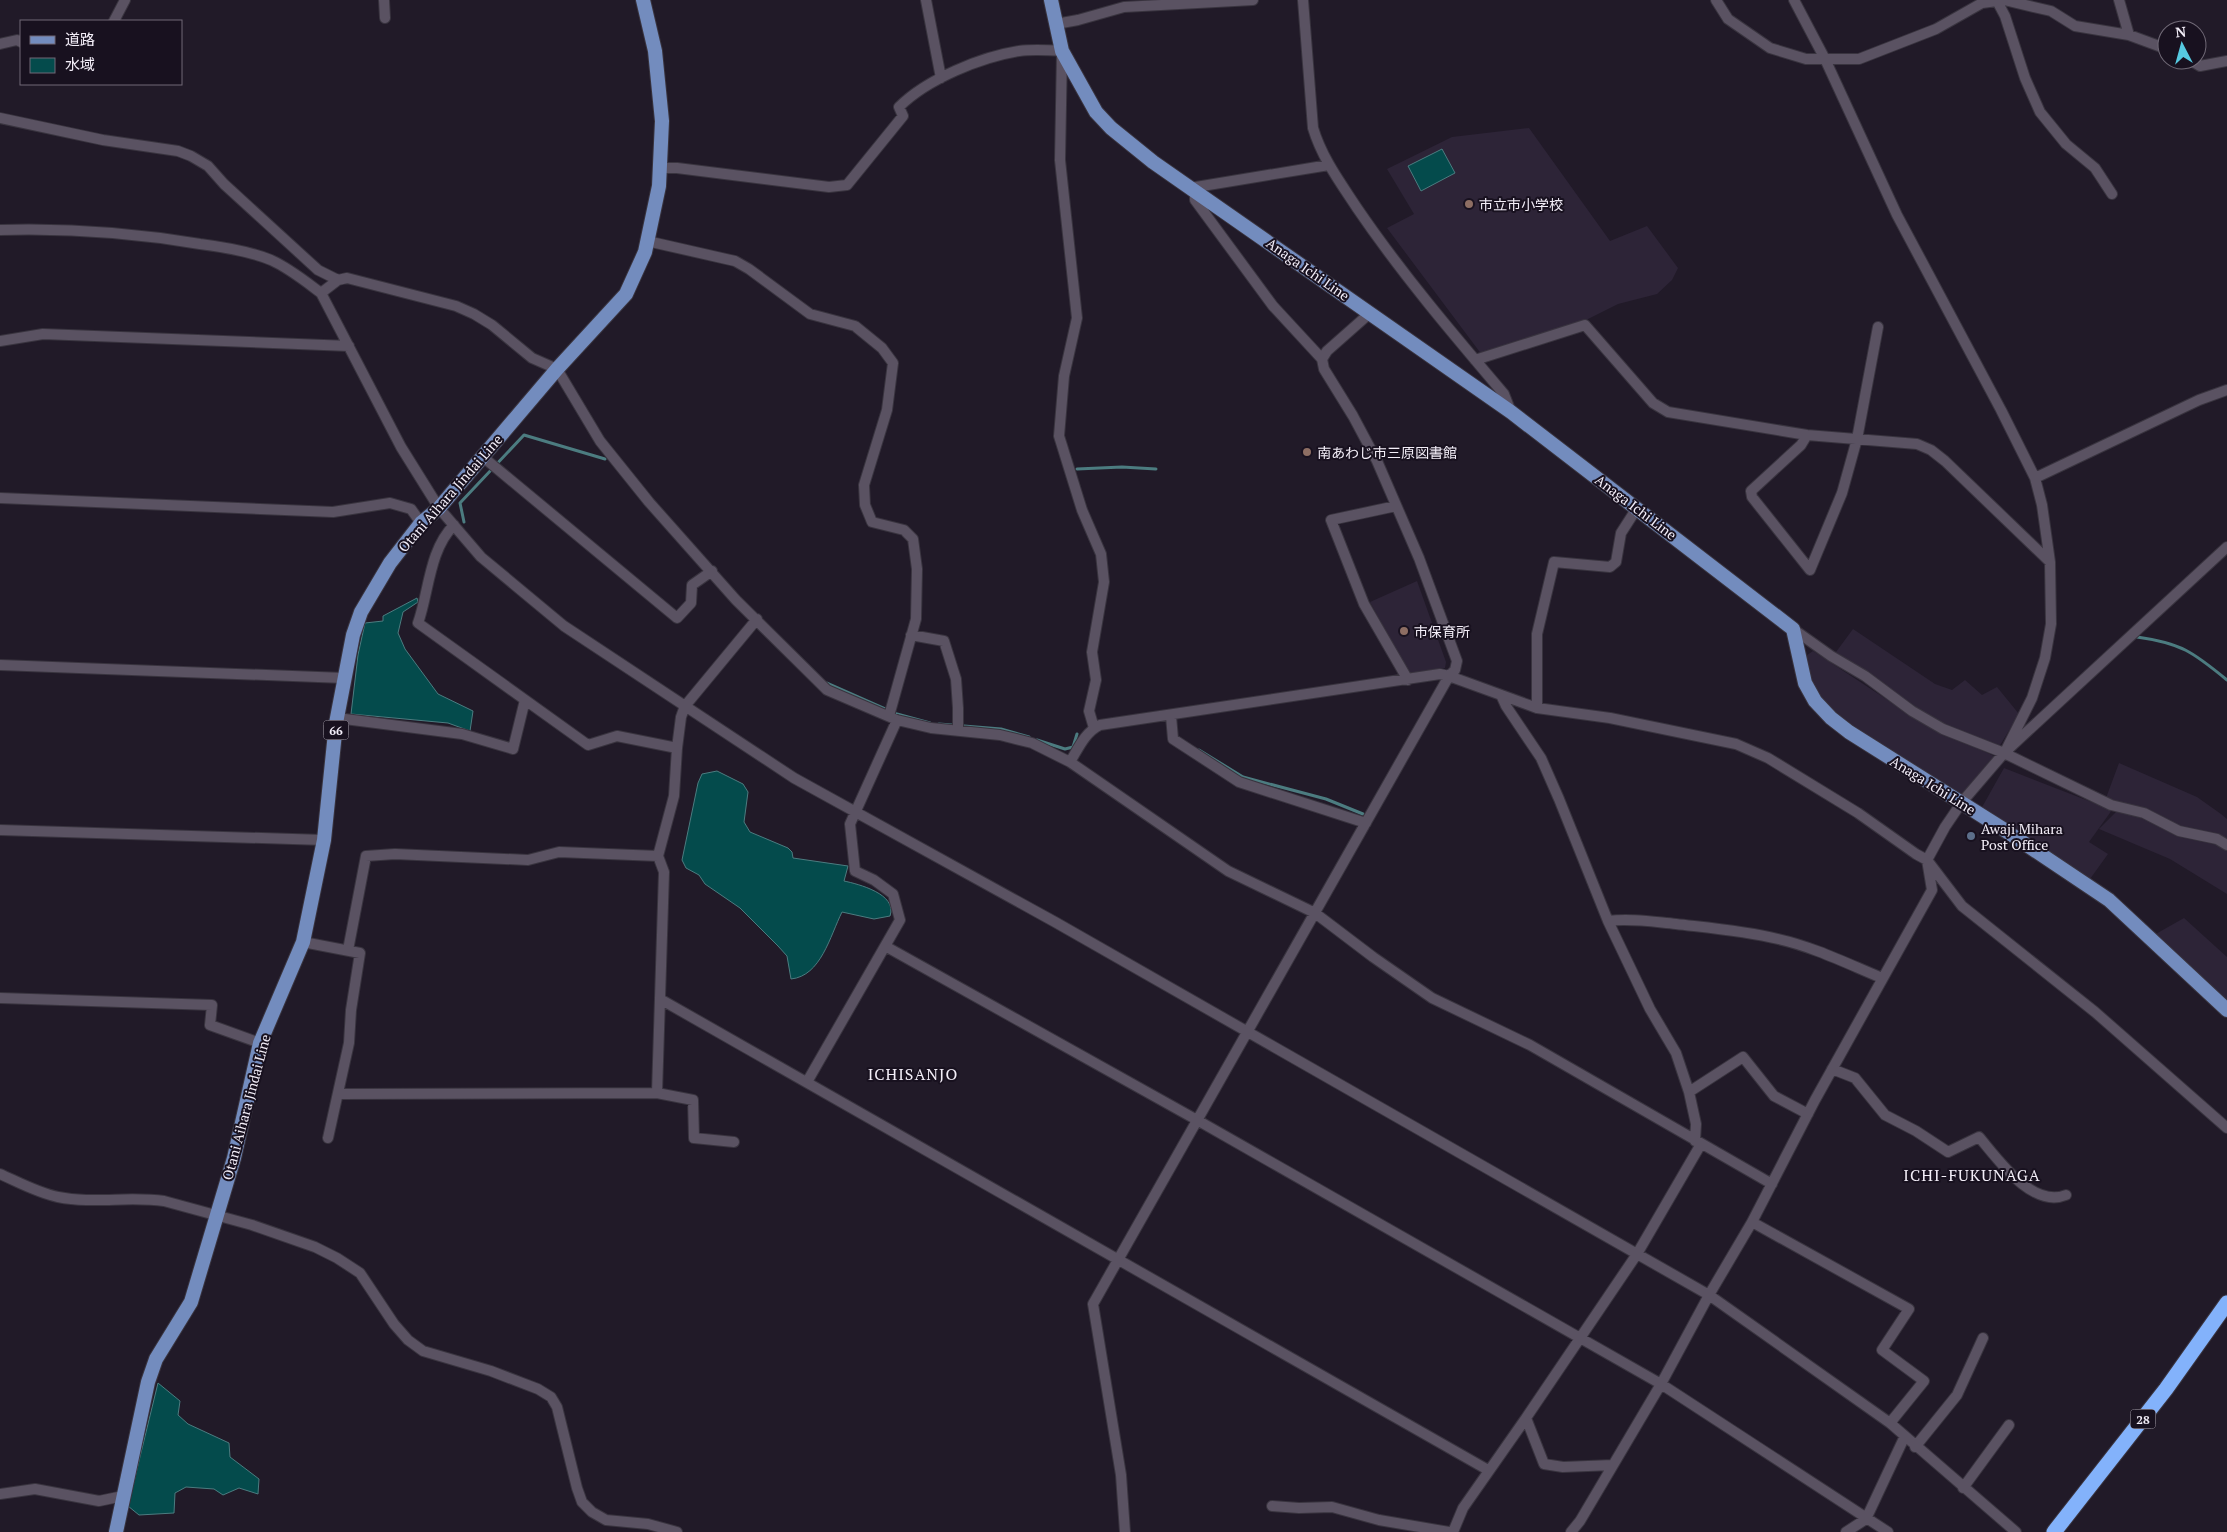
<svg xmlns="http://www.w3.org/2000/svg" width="2227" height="1532" viewBox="0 0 2227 1532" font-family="'PT Serif','Noto Sans JP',serif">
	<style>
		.built { fill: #2d2437 }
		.water { fill: #044b4c; stroke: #4c7c80 }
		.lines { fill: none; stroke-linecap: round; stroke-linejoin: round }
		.stream { stroke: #4c7c80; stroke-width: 3 }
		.minor-casing { stroke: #39343f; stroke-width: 12 }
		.major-casing { stroke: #39343f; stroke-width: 16 }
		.highway-casing { stroke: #39343f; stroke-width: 17 }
		.minor { stroke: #5a5262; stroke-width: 10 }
		.major { stroke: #738cbe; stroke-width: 14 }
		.highway { stroke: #83b2fb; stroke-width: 15 }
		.education-dot { fill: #8d6e63; stroke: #18111f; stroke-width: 2 }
		.service-dot { fill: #5c6f8a; stroke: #18111f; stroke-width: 2 }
		.labels { text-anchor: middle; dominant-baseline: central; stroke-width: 4; stroke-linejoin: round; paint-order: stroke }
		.shield { fill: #18111f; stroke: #b1acb7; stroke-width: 1 }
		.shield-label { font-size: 12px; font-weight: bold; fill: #f3eef8 }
		.poi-label { font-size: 14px; fill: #f3eef8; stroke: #18111f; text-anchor: start }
		.street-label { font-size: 14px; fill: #f3eef8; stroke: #18111f }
		.quarter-label { font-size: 16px; letter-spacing: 1px; fill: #f3eef8; stroke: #18111f }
	</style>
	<rect width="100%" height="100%" fill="#211a28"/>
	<path class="built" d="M1529,128L1610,241L1647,226L1678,268L1672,280L1657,294L1618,304L1580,323L1482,355L1387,228L1414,214L1387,169L1452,137Z
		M1417,581L1446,662L1445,668L1409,674L1370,602Z
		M1853,629L1935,684L1952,690L1965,680L1982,695L1997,687L2019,714L1999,747L1945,727L1836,652Z
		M1813,651L1912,716L1994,756L1960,796L1846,722L1832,710L1813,686L1804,657Z
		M2119,763L2197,797L2221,814L2227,819V843L2106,798Z
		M2004,768L2112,810L2089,842L2108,854L2090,879L1981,809Z
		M2118,810L2227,848V894L2170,859L2099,829Z
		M2184,918L2227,957V1004L2154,935Z"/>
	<path class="water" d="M1442,149L1455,173L1421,191L1408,166Z
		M417,598L418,602L403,612L398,633L405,649L438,694L473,711L470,731L448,723L351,714L358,655L365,623L383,621V616Z
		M717,771L743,784L748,792L744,822L750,832L788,848L792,852L793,858L848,866L844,881C858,884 898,894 890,916L874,919L842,912C830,936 821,976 791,979L787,956L778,946L740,908L705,884L699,875L686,868L682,860L698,783L702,774Z
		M158,1383L180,1401L178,1415L188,1424L229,1443L230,1457L259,1479L258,1494L239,1488L223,1495L214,1489L186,1487L175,1493L174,1513L139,1515L128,1506Z"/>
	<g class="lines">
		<path class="stream" d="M1077,469L1122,467L1156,469
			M464,522L460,503L524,435L605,459
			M2137,637C2181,643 2193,652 2227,680
			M827,683L897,714L930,723
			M939,724L1001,729L1029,737
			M1037,740L1065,749L1073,747L1077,734
			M1199,750L1243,777L1326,799L1363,814"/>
		<defs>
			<path id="minor" d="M384,0L385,18
				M926,0L941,78
				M1303,0L1313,128C1322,158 1340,182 1357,208C1402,274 1453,334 1504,394L1511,412
				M1716,0L1728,19L1770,48L1806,59H1859L1936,29L1982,3L2004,0L2051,11L2075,26L2129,35L2167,49
				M1794,0L1825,59L1897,215L2001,410L2035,478L2042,505L2050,562L2051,624L2045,658L2032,698L2007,748
				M2119,0L2129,35
				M1997,1L2005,16L2025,78L2040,112L2066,144L2095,168L2112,194
				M114,21L125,0
				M1056,24L1078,20L1124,7L1253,0
				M0,44L17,40L21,42
				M2190,60L2200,66L2227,61
				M0,118L103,140L178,151L191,156L208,166L224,184L318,270L338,280
				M661,168H677L829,187L847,185L903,116L899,107C927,79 981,57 1019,51C1033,49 1048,50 1062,51L1060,160L1077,318L1064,376L1059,436L1082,510L1101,554L1104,582L1092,652L1096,680L1089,711L1094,728
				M1190,188L1329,165
				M1195,191V200L1273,306L1322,359
				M0,230C67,228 134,233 200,244C223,247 249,251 271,260C289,268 305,281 321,293L401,447L439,508L481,557L564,626L794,778L1055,922L1709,1295L1890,1423L2016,1532
				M647,241L735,261L749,269L810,314L855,326L882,348L893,363L887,410L864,485L865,505L872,522L904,530L913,539L917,569L916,619L889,716
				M321,293L338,280L347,278L456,306L474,314L492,325L532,358L557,369L600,441L649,502L736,600L827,690L897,720L931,728L1000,735L1032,743L1070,762L1228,871L1315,913L1373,957L1432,998L1530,1045L1772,1184
				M0,341L43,334L349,346
				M1475,360L1585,325L1653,403L1668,412L1807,435L1917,444L1931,450L1945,461L2050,562
				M1807,435L1801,445L1751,491L1752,497L1810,570L1842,493L1857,439L1878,327
				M483,457L677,618L691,603L692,585L712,571
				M2035,478L2199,400L2227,390
				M0,498L333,512L390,503L411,509L421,523
				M1396,506L1331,520L1364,604L1408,680
				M454,525C429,550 429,592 418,623L588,745L617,736L677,748L681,717L685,706L757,619
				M1793,629L1831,656L1865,676L1912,711L1943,729L2004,753L2111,805L2144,813L2179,831L2217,839L2227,845
				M911,635L944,641L956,679L958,708V731
				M0,665L344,678
				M1501,695L1506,706L1541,758L1559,799L1608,921L1650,1009L1676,1053L1689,1092L1696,1124L1695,1141
				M1537,708V634L1554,562L1610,567L1616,562L1621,533L1637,508
				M1171,716L1173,739L1239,782L1366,823
				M337,718L462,734L513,749L525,700
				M1070,762C1078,749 1085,732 1100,725L1440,674L1449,676L1537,708L1610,718L1736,744L1768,758L1858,813L1916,854L1927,860L1962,906L2095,1012L2227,1128
				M0,830L324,840
				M1608,921C1630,918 1654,922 1676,924C1710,928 1745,931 1778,939C1814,947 1848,964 1882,978
				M303,942L360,953L351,1010L349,1043L328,1138
				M885,946L1197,1120L1661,1384L1888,1532
				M348,950L366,856L395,854L528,860L559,852L658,856
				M0,998L212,1005L210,1025L260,1043
				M660,999L1488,1470
				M1832,1069L1855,1078L1885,1115L1916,1131L1948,1152L1979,1137C1997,1158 2032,1209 2066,1195
				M807,1082L900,920L893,894L874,880L855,871L850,824L897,720
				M1689,1092L1743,1057L1774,1096L1808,1114
				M657,1093L664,872L658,856L674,796L677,748
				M338,1094L657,1093L693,1100L694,1138L734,1142
				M0,1174C18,1182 38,1193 58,1197C93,1204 129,1196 164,1201L252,1225L315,1247L337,1258L360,1273L394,1324L408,1340L423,1351L491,1371L538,1389L551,1397L557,1407L577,1488L582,1502L592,1512L606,1520L648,1524L677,1532
				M1752,1222L1909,1309L1882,1350L1924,1381L1890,1423
				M1915,1447L1957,1395L1983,1338
				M1613,1465L1563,1467L1544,1464L1526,1418L1637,1254L1701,1144
				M1963,1488L2009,1425
				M0,1494L35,1489L99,1501L123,1496
				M1272,1506L1299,1508L1332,1507L1379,1520L1449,1532
				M1125,1532L1121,1475L1093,1304L1449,676L1455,670L1457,661L1419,558L1377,461L1353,416L1324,369L1322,359L1327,351L1370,313
				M1453,1532L1463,1508L1526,1418
				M1571,1532L1580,1521L1661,1384L1709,1295L1752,1222L1815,1100L1932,890L1927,860L1945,827L1962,802L2004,753L2227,547
				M1846,1532L1866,1519L1904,1438"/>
			<path id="major" d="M1051,0L1062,51L1096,112L1111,128L1153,162L1511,412L1793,629L1805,683L1815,701L1831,718L1849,732L2003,829L2109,900L2227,1010
				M116,1532L148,1382L156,1359L191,1302L234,1158L260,1043L303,942L324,840L336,723L353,635L361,612L390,563L421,523L439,508L557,369L626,294L645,252L659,186L662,121L655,51L643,0"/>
			<path id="highway" d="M2054,1532L2166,1389L2227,1303"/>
		</defs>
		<use href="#minor" class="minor-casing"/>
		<use href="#major" class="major-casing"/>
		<use href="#highway" class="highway-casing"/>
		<use href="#minor" class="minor"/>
		<use href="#major" class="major"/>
		<use href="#highway" class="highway"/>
	</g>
	<g class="education-dot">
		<circle cx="1469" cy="204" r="5"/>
		<circle cx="1307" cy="452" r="5"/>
		<circle cx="1404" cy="631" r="5"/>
	</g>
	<circle class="service-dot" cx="1971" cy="836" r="5"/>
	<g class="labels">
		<g class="shield">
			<rect x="323.5" y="720.5" width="25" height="19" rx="4"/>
			<rect x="2130.5" y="1409.5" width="25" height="19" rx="4"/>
		</g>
		<g class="shield-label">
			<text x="336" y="730">66</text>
			<text x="2143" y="1419">28</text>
		</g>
		<g class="poi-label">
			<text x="1479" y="204">市立市小学校</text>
			<text x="1317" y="452">南あわじ市三原図書館</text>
			<text x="1414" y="631">市保育所</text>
			<text x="1981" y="828">Awaji Mihara<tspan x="1981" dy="16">Post Office</tspan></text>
		</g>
		<g class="street-label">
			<text transform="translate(1308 269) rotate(35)">Anaga Ichi Line</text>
			<text transform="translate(450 493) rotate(-49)">Otani Aihara Jindai Line</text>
			<text transform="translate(1636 507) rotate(37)">Anaga Ichi Line</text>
			<text transform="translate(1933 785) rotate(32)">Anaga Ichi Line</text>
			<text transform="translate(246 1107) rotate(-75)">Otani Aihara Jindai Line</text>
		</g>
		<g class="quarter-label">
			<text x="913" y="1074">ICHISANJO</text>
			<text x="1972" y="1175">ICHI-FUKUNAGA</text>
		</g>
	</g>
	<rect x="20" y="20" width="162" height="65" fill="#18111f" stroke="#706976"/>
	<rect x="30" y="36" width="25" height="8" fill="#738cbe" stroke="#706976"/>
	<text x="65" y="45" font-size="15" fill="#f3eef8">道路</text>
	<rect x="30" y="58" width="25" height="15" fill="#044b4c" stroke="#706976"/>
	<text x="65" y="70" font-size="15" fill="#f3eef8">水域</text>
	<g transform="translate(2182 45) rotate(354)"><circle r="24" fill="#18111f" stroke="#706976"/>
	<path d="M0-4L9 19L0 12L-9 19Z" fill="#56c9e0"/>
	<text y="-8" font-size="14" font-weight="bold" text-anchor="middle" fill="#f3eef8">N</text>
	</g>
</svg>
